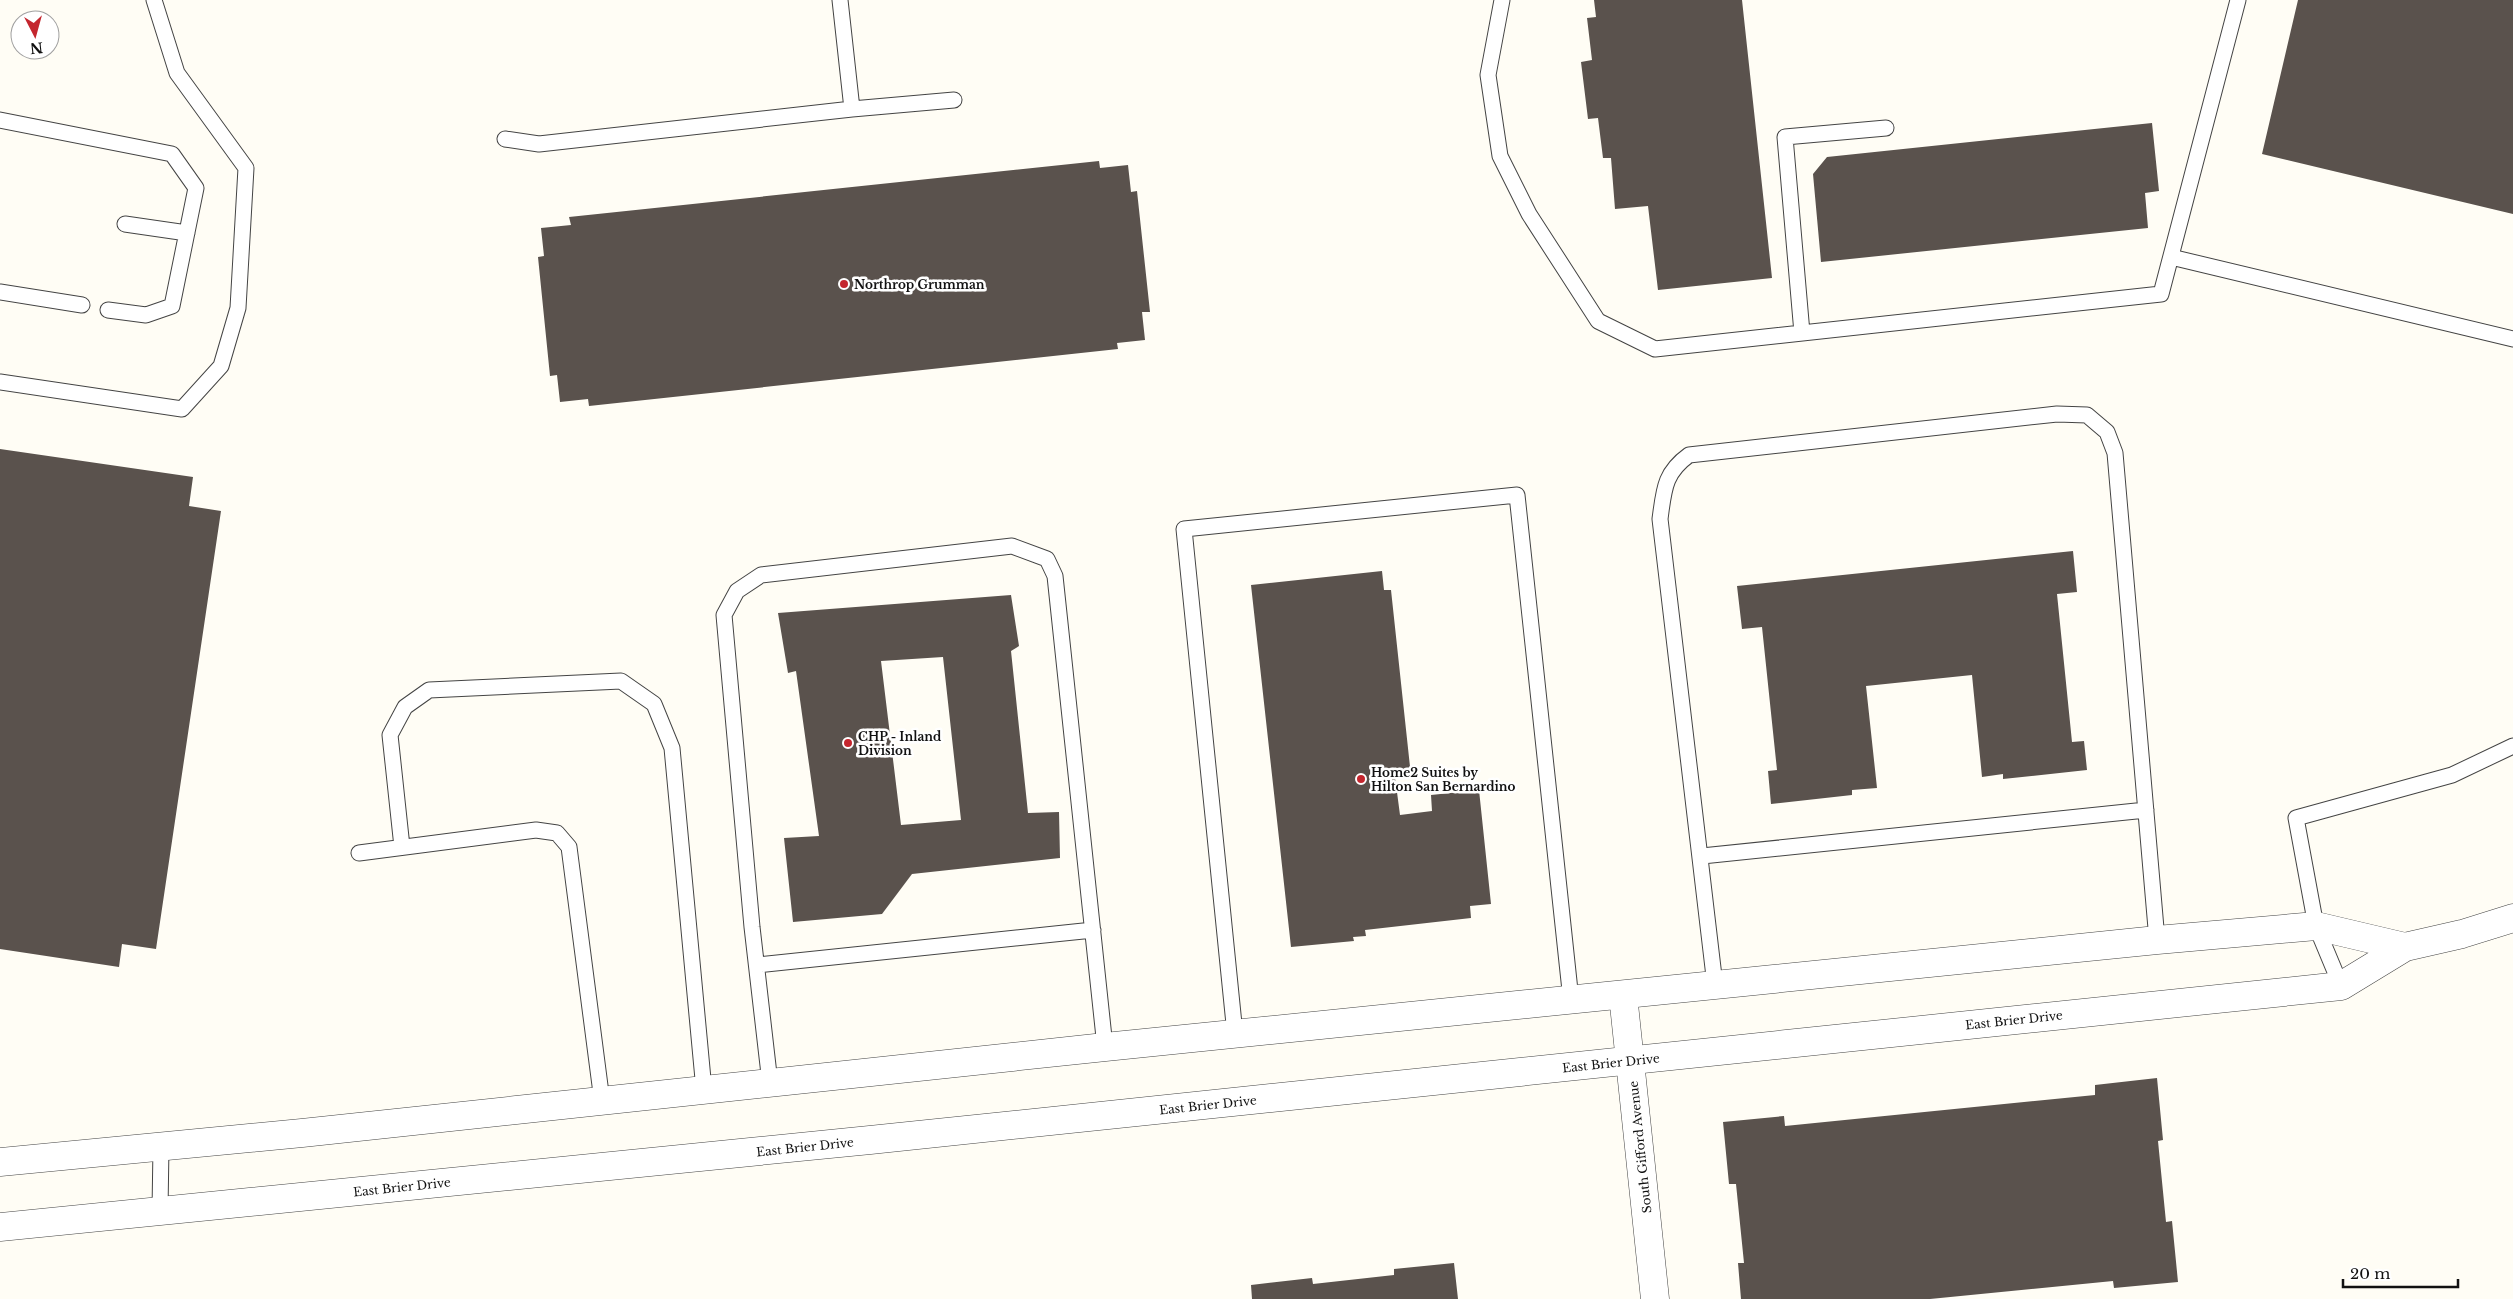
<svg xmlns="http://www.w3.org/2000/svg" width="2513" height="1299" viewBox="0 0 2513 1299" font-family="'Libre Baskerville',serif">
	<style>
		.building { fill: #5a524d; fill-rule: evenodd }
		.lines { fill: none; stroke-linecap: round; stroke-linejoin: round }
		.service-casing { stroke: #444; stroke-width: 17 }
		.minor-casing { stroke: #444; stroke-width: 29 }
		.tertiary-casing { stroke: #444; stroke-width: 29 }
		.service { stroke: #fff; stroke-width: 15 }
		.minor { stroke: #fff; stroke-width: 28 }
		.tertiary { stroke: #fff; stroke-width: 28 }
		.poi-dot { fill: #c4262e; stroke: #fff; stroke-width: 2 }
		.labels { text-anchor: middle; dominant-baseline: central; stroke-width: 5; stroke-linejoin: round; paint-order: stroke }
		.poi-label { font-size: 12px; font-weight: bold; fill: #111; stroke: #fff; text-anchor: start }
		.street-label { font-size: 12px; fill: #111; stroke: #fff }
	</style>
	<rect width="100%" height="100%" fill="#fffdf5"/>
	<path class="building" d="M1594,0H1742L1772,278L1658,290L1648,206L1615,209L1611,158H1603L1598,118L1588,119L1581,62L1592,60L1587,18L1596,17Z
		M2298,0H2513V214L2262,154Z
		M2152,123L2159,191L2145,193L2148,228L1821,262L1813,174L1827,157Z
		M1099,161L1100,168L1128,165L1131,192L1137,191L1150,312H1142L1145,340L1117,343L1118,349L589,406L588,399L560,402L557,375L550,376L538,257L544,256L541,228L571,225L569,217Z
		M0,449L193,477L189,506L221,511L156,949L122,944L119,967L0,949Z
		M2073,551L2077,592L2057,594L2072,742L2084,741L2087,770L2003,779V774L1982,777L1972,675L1866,686L1877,788L1852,790V795L1771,804L1768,771L1777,770L1762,627L1742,629L1737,586Z
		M1382,571L1384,590H1391L1411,776L1395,777L1400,815L1432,811L1431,795L1479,790L1491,904L1470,906L1471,918L1365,930L1366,936L1353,937L1354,941L1291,947L1251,585Z
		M1011,595L1019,646L1011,651L1028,813L1059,812L1060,858L912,874L882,914L793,922L784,838L819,836L796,671L788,673L778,613ZM943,657L961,820L901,825L881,661Z
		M2157,1078L2163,1140L2158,1141L2166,1222L2172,1221L2178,1282L2114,1288L2113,1281L1930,1299H1741L1738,1263H1744L1736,1184H1729L1723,1122L1784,1116L1785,1126L2095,1095V1085Z
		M1454,1263L1458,1299H1252L1251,1285L1312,1278L1313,1284L1394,1275V1269Z"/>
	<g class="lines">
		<defs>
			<path id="service" d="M840,0L852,109
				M1502,0L1488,75L1500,156L1529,214L1598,321L1655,349L2161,294L2238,0
				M0,120L172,154L196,188L172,306L146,315L108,310
				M505,139L539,144L852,109L954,100
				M125,224L187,233
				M2171,257L2513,339
				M0,292L82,305
				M1802,333L1785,137L1886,128
				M0,382L182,409L221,366L238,308L246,168L177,73L154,0
				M402,847L390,735L405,707L429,690L621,681L654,704L672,748L704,1090
				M359,853L536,830L557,833L569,847L602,1101
				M1702,856L2146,810
				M757,965L1093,930
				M1715,985L1660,519C1664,490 1664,473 1689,455L2057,414L2087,415L2107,432L2115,453L2157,940
				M2341,986L2316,926L2296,818L2452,775L2513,746
				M1235,1034L1184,529L1517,495L1571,1000
				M770,1083L752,927L724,615L737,591L761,575L1012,546L1047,559L1055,576L1105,1047
				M160,1211L161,1146"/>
			<path id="minor" d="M1623,995L1655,1299"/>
			<path id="tertiary" d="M0,1162L302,1133L1105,1047L2157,940L2316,926L2405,947
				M0,1227L870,1140L2341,986L2405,947L2462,934L2513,918"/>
		</defs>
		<use href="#service" class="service-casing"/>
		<use href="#minor" class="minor-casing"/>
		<use href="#tertiary" class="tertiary-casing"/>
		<use href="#service" class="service"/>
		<use href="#minor" class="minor"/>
		<use href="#tertiary" class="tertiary"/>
	</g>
	<g class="poi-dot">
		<circle cx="844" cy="284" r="5"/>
		<circle cx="848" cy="743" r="5"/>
		<circle cx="1361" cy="779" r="5"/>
	</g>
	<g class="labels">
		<g class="poi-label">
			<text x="854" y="284">Northrop Grumman</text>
			<text x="858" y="736">CHP - Inland<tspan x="858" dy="14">Division</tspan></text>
			<text x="1371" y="772">Home2 Suites by<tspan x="1371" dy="14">Hilton San Bernardino</tspan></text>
		</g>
		<g class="street-label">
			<text transform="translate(2014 1020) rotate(-6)">East Brier Drive</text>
			<text transform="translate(1611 1063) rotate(-6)">East Brier Drive</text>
			<text transform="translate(1208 1105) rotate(-6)">East Brier Drive</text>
			<text transform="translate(805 1147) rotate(-6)">East Brier Drive</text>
			<text transform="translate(1640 1147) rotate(-96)">South Gifford Avenue</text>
			<text transform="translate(402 1187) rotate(-6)">East Brier Drive</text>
		</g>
	</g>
	<g transform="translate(35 35) rotate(174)"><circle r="24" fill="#ffffff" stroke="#a0a0a0"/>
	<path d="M0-4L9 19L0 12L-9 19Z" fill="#c4262e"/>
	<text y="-8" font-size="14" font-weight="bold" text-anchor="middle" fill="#111111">N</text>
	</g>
	<path d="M2343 1279v8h115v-8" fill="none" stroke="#111111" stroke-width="2.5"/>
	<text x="2350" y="1279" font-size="15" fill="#111111" stroke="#ffffff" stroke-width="4" paint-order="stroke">20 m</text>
</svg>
